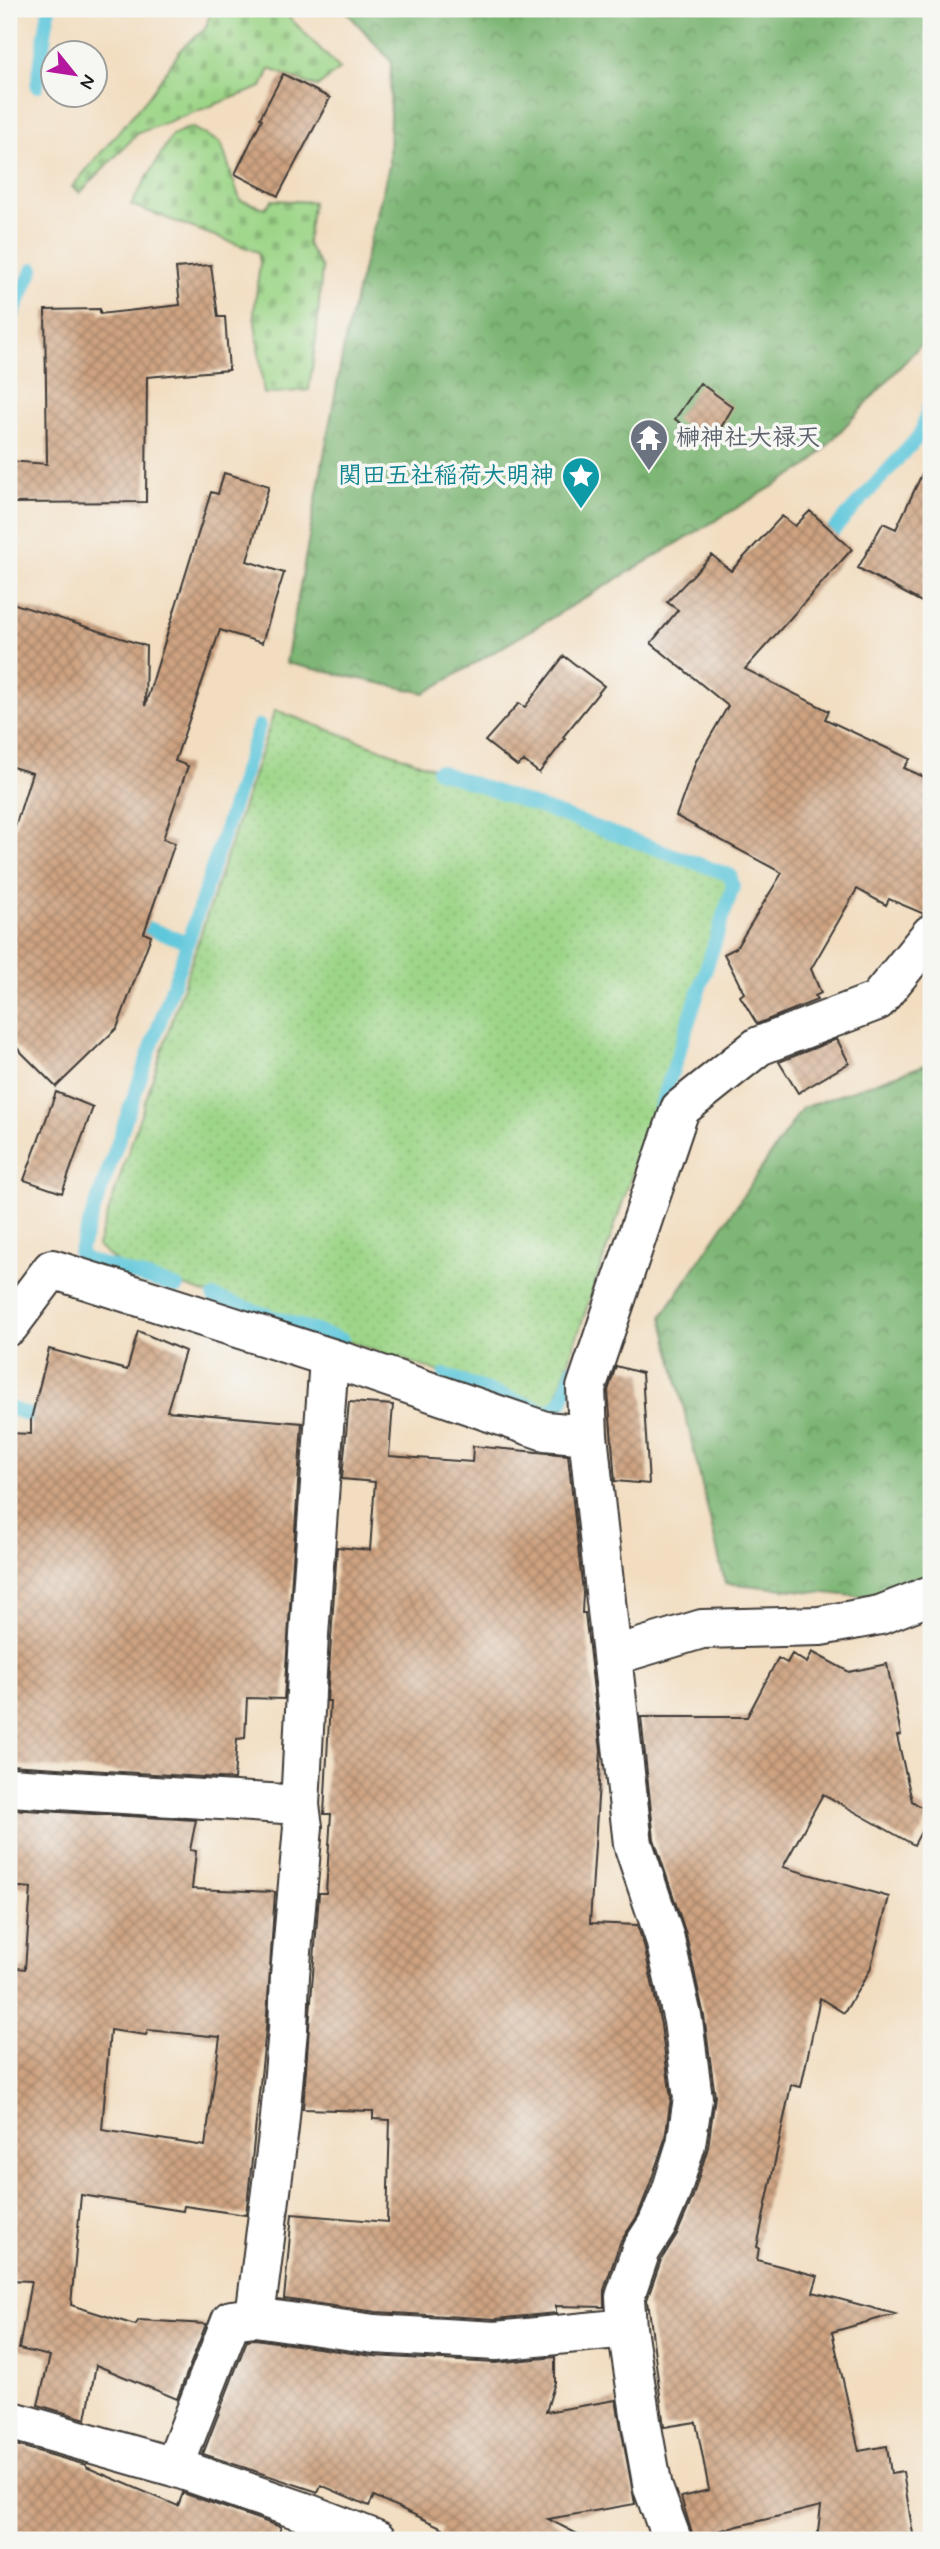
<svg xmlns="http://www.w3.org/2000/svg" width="940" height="2549" viewBox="0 0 940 2549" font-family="Mynerve,'Klee One',sans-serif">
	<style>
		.forest { fill: url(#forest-crowns); stroke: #4c6948; stroke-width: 2 }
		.cemetery { fill: url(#cemetery-stones); stroke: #5c7852; stroke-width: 2 }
		.park { fill: url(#park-dots); stroke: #5c7852; stroke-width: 2 }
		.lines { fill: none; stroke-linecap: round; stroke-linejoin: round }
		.stream { stroke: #5fc7db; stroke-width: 14 }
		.building { fill: url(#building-cross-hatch); fill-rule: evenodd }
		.minor-casing { stroke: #3c3935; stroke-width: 42 }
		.minor { stroke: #fff; stroke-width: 38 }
		.labels { text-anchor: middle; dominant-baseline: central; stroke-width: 7; stroke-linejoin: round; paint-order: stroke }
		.worship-label { font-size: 24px; font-weight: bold; fill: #5b616d; stroke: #f6f6f2; text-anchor: start }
		.culture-label { font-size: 24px; font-weight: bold; fill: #0d838f; stroke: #f6f6f2; text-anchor: end }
	</style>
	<defs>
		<pattern id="forest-crowns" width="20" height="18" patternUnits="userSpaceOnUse" patternTransform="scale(1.75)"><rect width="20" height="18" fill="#7db674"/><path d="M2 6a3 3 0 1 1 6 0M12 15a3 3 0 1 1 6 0" fill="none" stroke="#66935e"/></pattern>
		<pattern id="cemetery-stones" width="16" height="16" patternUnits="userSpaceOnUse" patternTransform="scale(1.75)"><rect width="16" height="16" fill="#9cd587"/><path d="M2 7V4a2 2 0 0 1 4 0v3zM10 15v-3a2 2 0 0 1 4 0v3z" fill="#86b674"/></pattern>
		<pattern id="park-dots" width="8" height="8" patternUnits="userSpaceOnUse" patternTransform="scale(1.75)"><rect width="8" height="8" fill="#9cd587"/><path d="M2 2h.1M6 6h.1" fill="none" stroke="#86b674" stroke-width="1.8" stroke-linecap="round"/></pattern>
		<pattern id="building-cross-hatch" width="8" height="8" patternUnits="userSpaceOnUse" patternTransform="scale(1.75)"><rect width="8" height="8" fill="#cea381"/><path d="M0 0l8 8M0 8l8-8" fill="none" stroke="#a68469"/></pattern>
	</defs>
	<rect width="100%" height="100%" fill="#f6f6f2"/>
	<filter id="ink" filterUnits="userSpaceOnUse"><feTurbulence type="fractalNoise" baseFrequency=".0143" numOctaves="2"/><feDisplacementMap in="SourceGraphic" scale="14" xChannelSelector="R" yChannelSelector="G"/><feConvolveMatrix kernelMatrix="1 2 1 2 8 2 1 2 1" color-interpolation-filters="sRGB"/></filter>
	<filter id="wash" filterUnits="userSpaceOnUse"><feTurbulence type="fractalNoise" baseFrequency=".00686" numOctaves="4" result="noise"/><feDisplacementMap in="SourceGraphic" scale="28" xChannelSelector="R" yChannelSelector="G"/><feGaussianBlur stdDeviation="1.57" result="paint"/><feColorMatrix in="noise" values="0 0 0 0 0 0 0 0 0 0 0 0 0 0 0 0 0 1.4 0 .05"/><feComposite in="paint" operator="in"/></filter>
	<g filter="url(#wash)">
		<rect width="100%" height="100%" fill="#f2ddc0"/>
		<path class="forest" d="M344,9H931V319L929,336L809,465L425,693L286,663L346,335L389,166L391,61Z
			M931,1063V1576L884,1599L725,1583L662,1316L802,1108Z"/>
		<path class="cemetery" d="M212,9H281L340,69L317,87L270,69L262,87L138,133L80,193L72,187L148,97L183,47L205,29Z
			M191,127L221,143L240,200L265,208L272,200L313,202L307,244L322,268L316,339L309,390L264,394L254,313L260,262L258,252L131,205L172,135Z"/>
		<path class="park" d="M275,710L733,878L552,1410L119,1264L97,1246Z"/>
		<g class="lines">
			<path class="stream" d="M37,86L49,9
				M9,323L33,269
				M820,545L920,435L931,401
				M438,771L730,875L733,887L657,1118
				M129,922L188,942
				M177,1287L87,1260L79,1253L188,942L259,726
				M214,1297L342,1340
				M445,1375L548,1412L562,1402L573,1369
				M9,1408L47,1421"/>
		</g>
		<g id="blocks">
			<path class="building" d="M283,74L330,98L278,196L235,174L262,119L260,118Z
				M211,265L218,317H225L229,370L147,377L146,502L9,503V461L47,464L45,310L100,309V314L180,305L176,268Z
				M700,383L733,407L710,446L675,419Z
				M931,455V607L858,568L883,523L896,529Z
				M224,473L269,486L247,561L284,573L262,643L220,630L175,761L188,766L163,839L175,843L144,933L151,936L117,1028L56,1087L9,1040V846L32,773L9,766V602L146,646L145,706L211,492L218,494Z
				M810,511L852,549L745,669L829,711L825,719L910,759L904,768L931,780V913L924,914L889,899L886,905L857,889L811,969L821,993L815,996L817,1000L757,1024L740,996L744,993L724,954L736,948L782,873L676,816L696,761L728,706L651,643L678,610L667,602L712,555L731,571L782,516L795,526Z
				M564,656L604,686L563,737L565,739L539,773L524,761L517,766L485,741L519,703L525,707Z
				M837,1039L849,1063L798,1093L779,1062Z
				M56,1092L93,1107L62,1193L24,1180Z
				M138,1331L185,1351L167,1411L302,1423L284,1699L247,1698L245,1738L237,1739L234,1779L9,1765V1433L31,1434V1419L49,1349L127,1370Z
				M616,1366L642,1373L649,1484L615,1481L608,1391Z
				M349,1402L393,1405L389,1456L472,1462L473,1446L568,1455L583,1593L582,1613H585L601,1751L590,1923L637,1925L644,1945L661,2025L671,2098L665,2139L650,2184L638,2215L620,2243L604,2290V2307L556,2306V2313L496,2319L376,2312L284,2299L292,2214L387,2222L390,2120L373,2119V2111L303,2109L319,1893H326L331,1814H324L330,1701H327L337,1547L370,1550L375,1482L342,1479Z
				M812,1652L849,1672L887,1664L901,1735L897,1736L912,1801L931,1813L914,1845L823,1794L783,1867L889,1897L870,1970L844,2013L820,1998L801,2087L791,2085L757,2247L759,2248L757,2260L818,2276L813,2292L895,2314L832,2332L859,2451L887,2446L891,2474L903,2472L914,2540H817L821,2506L693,2537L681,2497L709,2490L696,2422L664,2427L649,2308H648L647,2300L661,2260L677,2234L692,2199L708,2147L715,2096L704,2016L686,1934L654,1839L641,1717H747L778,1658L787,1663L792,1654L807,1663Z
				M9,1809L196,1820L190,1850L196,1851L192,1889L275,1892L266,2029L246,2215L184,2206L183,2211L81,2195L71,2305L135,2325L139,2320L206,2324L177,2399L96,2365L86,2419L38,2405L50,2356L19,2349L31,2281L9,2280V1967L25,1969L31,1888L9,1886ZM110,2030L146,2035L148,2030L220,2037L205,2146L102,2130Z
				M255,2339L373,2356L495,2363L555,2357V2382L546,2412L616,2400L635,2504L548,2519L589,2540H437L443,2528L374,2496L369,2506L321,2485L318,2492L203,2454L247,2340Z
				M9,2443L86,2465V2467L178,2506L183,2493L281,2527L276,2540H9Z"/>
		</g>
	</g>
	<g filter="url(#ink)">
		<use href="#blocks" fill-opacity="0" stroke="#3c3935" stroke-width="2"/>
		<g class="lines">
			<defs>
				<path id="minor" d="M9,1326L52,1269L347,1363L545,1431L588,1435L612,1656
					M588,1435L586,1388L680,1109L759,1046L877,1001L931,934
					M9,1787L300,1805
					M255,2317L279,2128L288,2030L290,1975L303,1827L300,1805L309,1635L329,1359
					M9,2420L174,2467L302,2511L377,2540
					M174,2467L231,2320L255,2317L374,2334L496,2341L627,2328
					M672,2540L653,2488L642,2427L627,2328L625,2297L641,2250L657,2225L671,2192L686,2144L693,2098L683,2021L665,1939L633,1844L612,1656L702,1629L820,1626L880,1615L931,1595"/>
			</defs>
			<use href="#minor" class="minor-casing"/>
			<use href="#minor" class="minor"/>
		</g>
	</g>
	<defs>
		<symbol id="temple-pin" viewBox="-11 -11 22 30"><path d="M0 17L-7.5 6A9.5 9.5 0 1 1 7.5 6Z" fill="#6b7280" stroke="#f6f6f2"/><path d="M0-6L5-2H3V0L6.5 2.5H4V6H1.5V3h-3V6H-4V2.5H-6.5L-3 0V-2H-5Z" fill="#fff"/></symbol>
		<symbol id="sight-pin" viewBox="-11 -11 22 30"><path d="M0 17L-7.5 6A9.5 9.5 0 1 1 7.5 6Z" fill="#0f9aa8" stroke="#f6f6f2"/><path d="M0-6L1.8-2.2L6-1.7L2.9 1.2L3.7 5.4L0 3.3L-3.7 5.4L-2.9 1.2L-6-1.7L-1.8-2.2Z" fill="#fff"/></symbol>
	</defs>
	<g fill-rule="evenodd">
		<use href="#temple-pin" x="627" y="416" width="44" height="60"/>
		<use href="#sight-pin" x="559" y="454" width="44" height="60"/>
	</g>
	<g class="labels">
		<g class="worship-label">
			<text x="676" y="438">榊神社大禄天</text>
		</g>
		<g class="culture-label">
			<text x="554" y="476">関田五社稲荷大明神</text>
		</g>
	</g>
	<rect width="940" height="2549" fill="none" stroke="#f6f6f2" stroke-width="35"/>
	<g transform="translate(74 74) rotate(120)"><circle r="33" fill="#f6f6f2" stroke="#9f9f9c" stroke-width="2"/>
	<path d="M0-5L12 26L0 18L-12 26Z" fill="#b5179e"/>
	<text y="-10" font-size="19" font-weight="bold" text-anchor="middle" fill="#1c1c1c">N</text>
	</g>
</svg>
